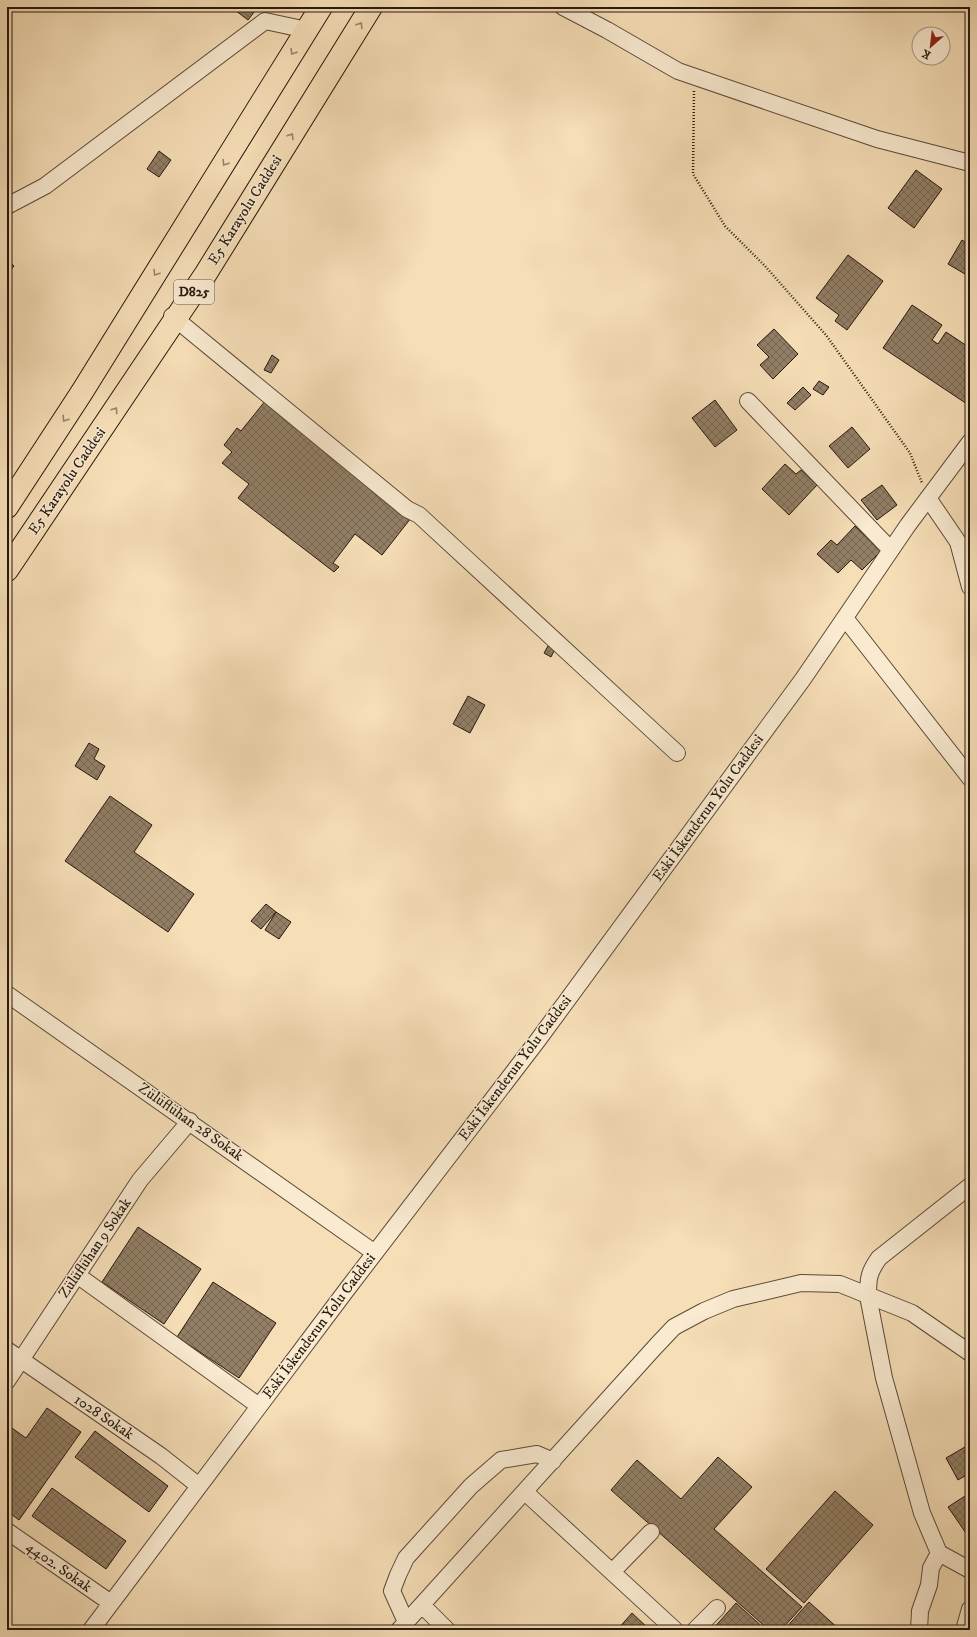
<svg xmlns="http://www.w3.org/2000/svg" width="977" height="1637" viewBox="0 0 977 1637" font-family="'IM FELL DW Pica',serif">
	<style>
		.building { fill: url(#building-cross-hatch); stroke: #26180f }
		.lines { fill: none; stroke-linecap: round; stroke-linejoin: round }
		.minor-casing { stroke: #5a4a39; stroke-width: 18 }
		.highway-casing { stroke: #26180f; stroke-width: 24 }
		.path { stroke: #26180f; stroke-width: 2.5; stroke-dasharray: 1 2; stroke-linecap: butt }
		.minor { stroke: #f9ead0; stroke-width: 16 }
		.highway { stroke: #f6deb7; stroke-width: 22 }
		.oneway { stroke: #98856b }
		.labels { text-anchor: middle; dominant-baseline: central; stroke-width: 3; stroke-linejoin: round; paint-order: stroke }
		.shield { fill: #f9ead0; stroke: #655749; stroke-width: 1 }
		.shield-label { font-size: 14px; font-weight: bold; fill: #26180f }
		.street-label { font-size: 15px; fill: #26180f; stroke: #f9ead0 }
	</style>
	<defs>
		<pattern id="building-cross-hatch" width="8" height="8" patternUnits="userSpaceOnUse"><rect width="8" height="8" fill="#927f66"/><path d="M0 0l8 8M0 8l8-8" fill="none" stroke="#776752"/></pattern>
	</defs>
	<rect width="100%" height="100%" fill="#f6deb7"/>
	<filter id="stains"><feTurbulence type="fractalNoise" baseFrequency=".005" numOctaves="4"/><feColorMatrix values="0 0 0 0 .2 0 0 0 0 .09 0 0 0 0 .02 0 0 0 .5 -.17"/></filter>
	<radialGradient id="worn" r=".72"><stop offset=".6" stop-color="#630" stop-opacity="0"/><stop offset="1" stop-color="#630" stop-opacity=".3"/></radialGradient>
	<path class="building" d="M231,7H258L248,20Z
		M159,151L171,160L159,177L147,169Z
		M916,170L942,189L914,228L888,208Z
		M962,240L970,245V277L948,264Z
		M848,255L883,281L847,330L835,321L839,315L816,298Z
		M7,260L14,266L7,274Z
		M912,305L942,325L932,340L938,344L946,332L970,348V406L883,348Z
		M774,329L798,354L773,379L760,365L769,357L757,345Z
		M272,355L279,360L271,373L264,370Z
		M819,381L829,387L823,395L813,389Z
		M803,387L811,395L795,410L787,403Z
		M266,400L299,426L297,429L411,518L382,555L355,534L333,563L339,567L334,572L238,498L249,484L222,463L232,452L224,445L237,428L241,431Z
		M715,400L737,430L715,447L692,418Z
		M852,427L870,449L848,468L829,446Z
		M785,464L796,474L801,470L817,485L789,515L762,489Z
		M882,485L897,505L877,520L861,500Z
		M855,526L881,551L862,570L851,560L838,573L817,554L831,540L837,545Z
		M548,646L555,649L551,657L544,653Z
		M468,696L485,705L470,733L453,724Z
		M89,743L99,749L94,759L105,766L97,780L75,766Z
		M110,796L152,825L134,852L194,894L168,932L65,861Z
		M266,904L276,912L261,929L251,921Z
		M276,912L291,922L279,939L265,930Z
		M138,1227L201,1269L164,1324L102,1282Z
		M213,1282L276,1323L239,1378L177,1337Z
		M47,1408L81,1432L19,1520L7,1511V1429L9,1426L26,1438Z
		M95,1431L168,1486L149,1512L75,1457Z
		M970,1444V1473L958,1480L946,1458Z
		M718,1457L752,1487L714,1529L802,1607L781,1630H769L611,1490L637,1460L681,1499Z
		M52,1488L126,1541L106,1569L32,1516Z
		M835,1491L873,1525L804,1603L766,1569Z
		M968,1494L970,1497V1539L948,1507Z
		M809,1602L840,1630H784Z
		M736,1603L766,1630H712Z
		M632,1613L650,1630H617Z"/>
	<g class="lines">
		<defs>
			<path id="minor" d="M563,7L607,30L678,71L877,139L970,163
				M7,206L45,186L265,21L307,30
				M172,316L407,509L419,515L677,753
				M748,401L891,550
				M928,498L958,542L970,587
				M845,618L970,778
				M7,994L375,1253
				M970,1186L879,1258C869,1272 868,1278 868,1296L884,1378L922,1513L939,1553L970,1570
				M77,1275L259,1406
				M7,1350L161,1456L199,1486
				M7,1381L140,1180L190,1121
				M525,1492L675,1630
				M7,1531L111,1603
				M613,1571L651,1532
				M422,1605L447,1630
				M406,1622L392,1591L398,1575L406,1558L471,1486L501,1460L537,1454L553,1461
				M91,1630L348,1288L538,1040L803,679L908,525L970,442
				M399,1630L656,1346L674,1327L704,1311L733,1299L801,1283L840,1284L912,1313L970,1353
				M695,1630L717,1608
				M919,1630L920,1611L929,1585L931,1568L939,1553
				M964,1630L970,1609"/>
			<path id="highway" d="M7,507L82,392L321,7
				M7,570L205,275L371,7"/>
		</defs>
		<use href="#minor" class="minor-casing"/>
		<use href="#highway" class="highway-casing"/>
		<path class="path" d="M694,91L693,174L725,226L765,266L826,335L910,453L922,483"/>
		<use href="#minor" class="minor"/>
		<use href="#highway" class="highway"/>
	</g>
	<defs><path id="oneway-chevron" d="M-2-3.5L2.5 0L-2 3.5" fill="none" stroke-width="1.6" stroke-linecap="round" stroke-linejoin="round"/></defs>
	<g class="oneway">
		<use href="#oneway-chevron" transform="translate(360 25) rotate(-58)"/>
		<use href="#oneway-chevron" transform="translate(293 52) rotate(122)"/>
		<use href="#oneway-chevron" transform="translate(291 136) rotate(-58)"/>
		<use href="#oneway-chevron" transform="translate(225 163) rotate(122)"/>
		<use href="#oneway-chevron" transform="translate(156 273) rotate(122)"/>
		<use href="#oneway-chevron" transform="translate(115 410) rotate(-56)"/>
		<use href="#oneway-chevron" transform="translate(65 419) rotate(123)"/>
	</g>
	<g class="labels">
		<rect class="shield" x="174" y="280" width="40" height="24" rx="3"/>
		<g class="shield-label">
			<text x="194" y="292">D825</text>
		</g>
		<g class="street-label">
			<text transform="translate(245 210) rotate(-58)">E5 Karayolu Caddesi</text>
			<text transform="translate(67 481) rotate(-56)">E5 Karayolu Caddesi</text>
			<text transform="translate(708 808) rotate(-54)">Eski İskenderun Yolu Caddesi</text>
			<text transform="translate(515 1068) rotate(-53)">Eski İskenderun Yolu Caddesi</text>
			<text transform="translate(191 1122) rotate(35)">Zülüflühan 28 Sokak</text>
			<text transform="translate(95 1248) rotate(-56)">Zülüflühan 9 Sokak</text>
			<text transform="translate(319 1326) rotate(-53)">Eski İskenderun Yolu Caddesi</text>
			<text transform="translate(104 1417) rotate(34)">1028 Sokak</text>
			<text transform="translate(59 1567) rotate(35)">4402. Sokak</text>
		</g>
	</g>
	<rect width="977" height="1637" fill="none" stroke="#f6deb7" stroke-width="24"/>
	<rect x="8" y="8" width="961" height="1621" fill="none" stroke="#26180f" stroke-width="2"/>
	<rect x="12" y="12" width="953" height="1613" fill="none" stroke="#26180f"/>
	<g transform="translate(931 46) rotate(208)"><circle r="19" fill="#f9ead0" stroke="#a59683"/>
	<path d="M0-3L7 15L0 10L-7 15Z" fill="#8f2418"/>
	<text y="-6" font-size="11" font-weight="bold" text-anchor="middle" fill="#26180f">K</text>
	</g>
	<rect width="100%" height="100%" filter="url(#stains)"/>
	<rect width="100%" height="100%" fill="url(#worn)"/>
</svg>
